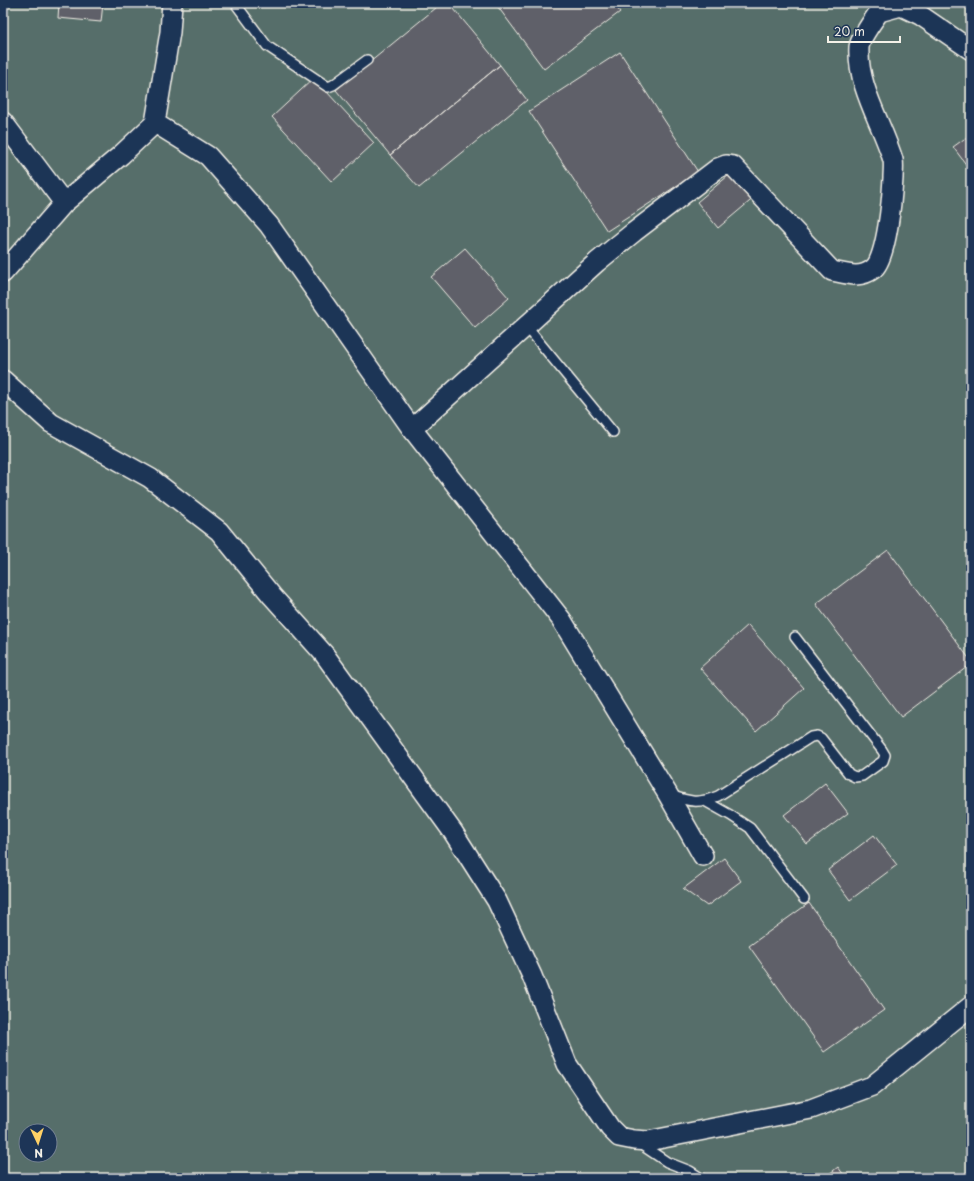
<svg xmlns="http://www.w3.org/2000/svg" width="974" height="1181" viewBox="0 0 974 1181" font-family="'Playpen Sans',sans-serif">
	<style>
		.green { fill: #576e6a; stroke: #a6b0a9; fill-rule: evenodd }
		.building { fill: #5f6169; stroke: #f4f1e8 }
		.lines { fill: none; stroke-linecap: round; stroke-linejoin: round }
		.service-casing { stroke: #f4f1e8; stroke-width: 12 }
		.minor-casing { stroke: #f4f1e8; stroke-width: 22 }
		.service { stroke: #1d3557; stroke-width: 9 }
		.minor { stroke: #1d3557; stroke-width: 19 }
	</style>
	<rect width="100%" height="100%" fill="#1d3557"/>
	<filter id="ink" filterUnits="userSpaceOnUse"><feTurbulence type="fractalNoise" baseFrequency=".025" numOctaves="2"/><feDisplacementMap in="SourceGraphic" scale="8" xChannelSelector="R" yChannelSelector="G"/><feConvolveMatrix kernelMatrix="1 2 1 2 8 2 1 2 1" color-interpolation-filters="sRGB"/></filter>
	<g filter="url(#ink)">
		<path class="green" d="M3,3H971V1178H3ZM26,1131H50V1155H26Z"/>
		<path class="building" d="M59,3H103L101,22L58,18Z
			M442,3H449L500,65L390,155L336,90Z
			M495,3H613L620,12L544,69Z
			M620,52L698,172L607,231L529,111Z
			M500,65L527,100L419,188L390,155Z
			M314,78L374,143L332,182L272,117Z
			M971,134V171L953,147Z
			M735,170L756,196L718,228L697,202Z
			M465,248L509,298L475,328L431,277Z
			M888,550L971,661V664L901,717L816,604Z
			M748,625L804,688L756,731L700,668Z
			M825,783L848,813L807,844L784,815Z
			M874,835L897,865L850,900L828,870Z
			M724,858L741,881L707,906L683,889Z
			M809,903L884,1010L824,1052L749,946Z
			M838,1167L846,1178H824Z"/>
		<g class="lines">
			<defs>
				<path id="service" d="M235,3L267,46L328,87L333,85L367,60
					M526,326L613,432
					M670,795C690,802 698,804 718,796L811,737L817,736L821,738L849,774L855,777L862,776L883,761L885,755L882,750L795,637
					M705,801L730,815L750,828L804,899
					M640,1144L667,1162L690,1171L701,1178"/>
				<path id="minor" d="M3,122L64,203
					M155,123L208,156L269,225L412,429L561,619L667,793L703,856
					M3,273L64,203L121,155L155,123L170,32L172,3
					M3,380L51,423L150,478L219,531L272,596L324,654L453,832L497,901L532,976L567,1064L610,1128L619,1137L634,1140L648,1141L811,1109L872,1086L971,1006
					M412,429L597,262L634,232L718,168L726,165L733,166L832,271C847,274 860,279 873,269C887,259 892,196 893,178C893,173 894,165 893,160C882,123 857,87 859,47C860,39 874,19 879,12L901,6L920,15L971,50"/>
			</defs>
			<use href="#service" class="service-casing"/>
			<use href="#minor" class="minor-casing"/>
			<use href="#service" class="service"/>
			<use href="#minor" class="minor"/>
		</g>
	</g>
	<rect width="974" height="1181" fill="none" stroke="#1d3557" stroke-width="16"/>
	<rect x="8" y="8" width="958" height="1165" fill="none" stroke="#f4f1e8" stroke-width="1.5" filter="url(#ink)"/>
	<g transform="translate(38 1143) rotate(176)"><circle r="19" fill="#1d3557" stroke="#738091"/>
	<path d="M0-3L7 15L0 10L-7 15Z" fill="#ffd166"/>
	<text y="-6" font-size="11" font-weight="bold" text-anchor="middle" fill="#f4f1e8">N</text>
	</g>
	<path d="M828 36v6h72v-6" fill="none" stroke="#f4f1e8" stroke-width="2"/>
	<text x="834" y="36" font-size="12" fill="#f4f1e8" stroke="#1d3557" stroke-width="3" paint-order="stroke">20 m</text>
</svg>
